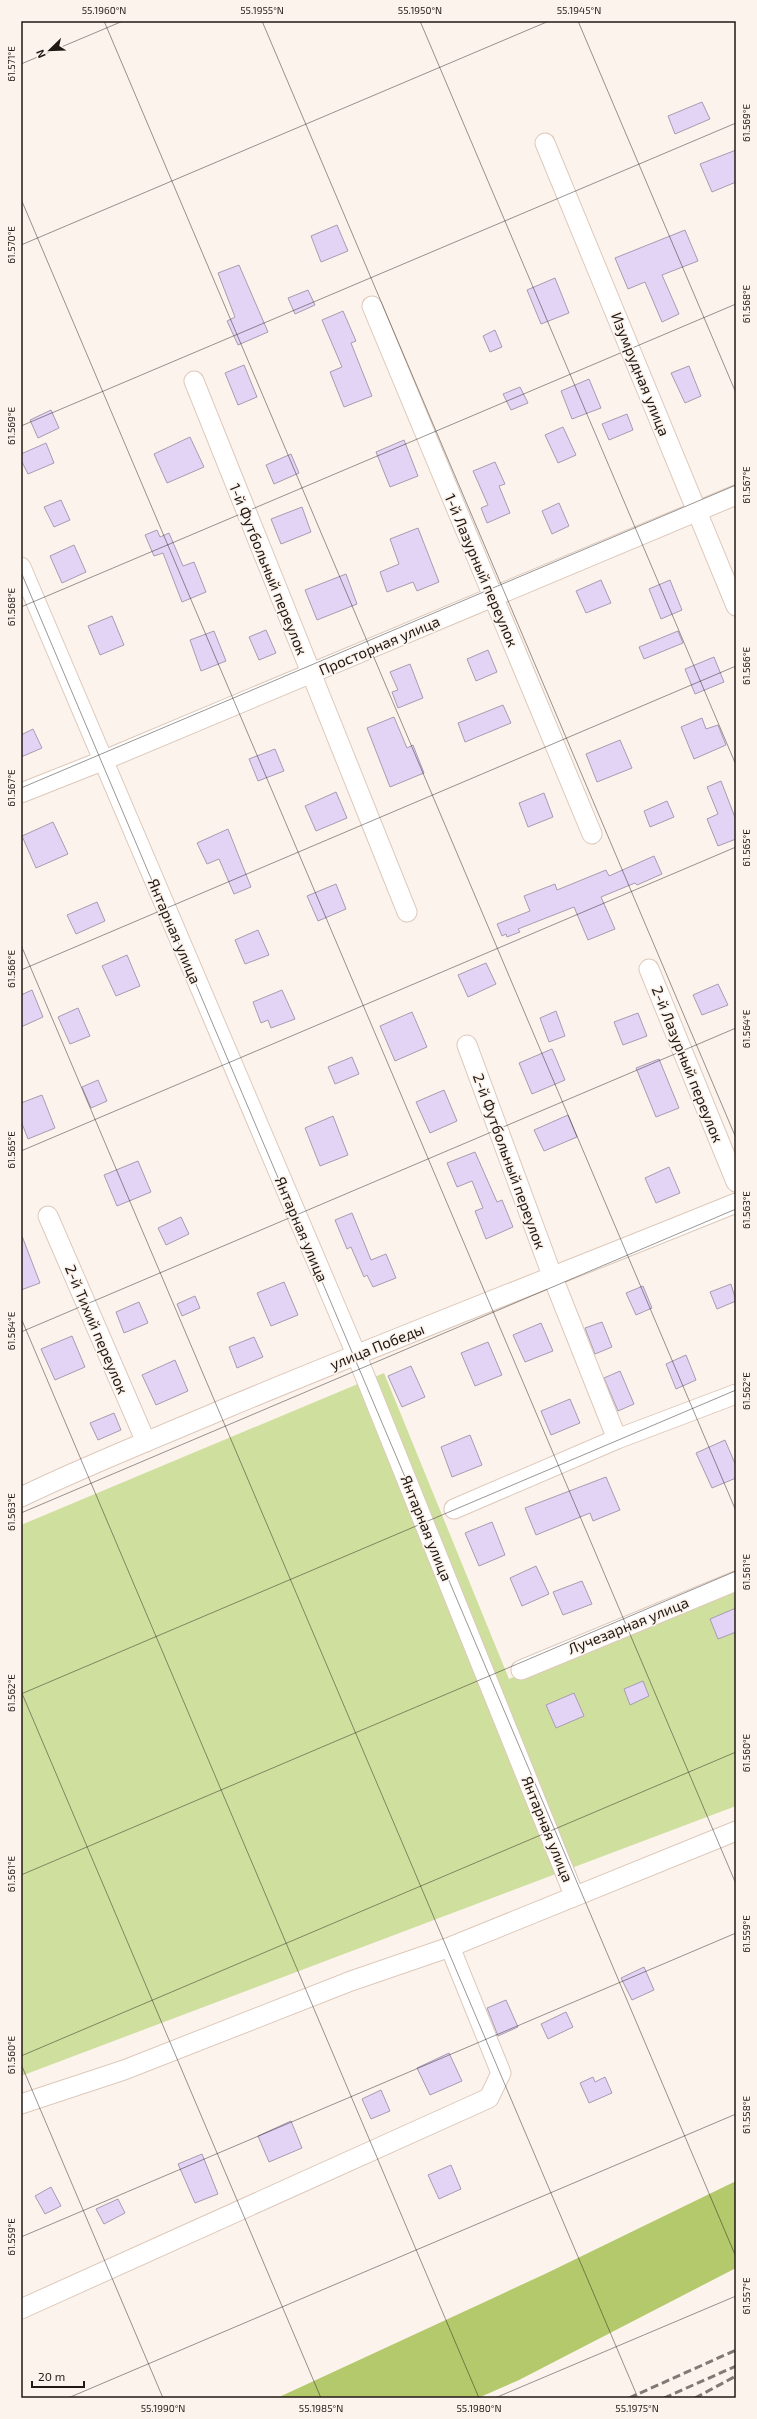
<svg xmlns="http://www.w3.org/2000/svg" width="757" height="2419" viewBox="0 0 757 2419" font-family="'Exo 2',sans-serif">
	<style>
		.green { fill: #cfdf9e }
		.forest { fill: #b4c96c }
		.building { fill: #e3d3f5; stroke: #a69db1 }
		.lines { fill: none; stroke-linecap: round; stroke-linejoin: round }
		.minor-casing { stroke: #dec9ba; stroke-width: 21 }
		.minor { stroke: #fff; stroke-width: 19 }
		.rail { stroke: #817a74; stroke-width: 3; stroke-dasharray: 8 4; stroke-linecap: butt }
		.ticks { fill: none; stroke: #201913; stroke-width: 1; stroke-opacity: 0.45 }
		.labels { text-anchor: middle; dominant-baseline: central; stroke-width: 3.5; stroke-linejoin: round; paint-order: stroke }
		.street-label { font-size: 15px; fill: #201913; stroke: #fcf3ed }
		.neatline { fill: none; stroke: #201913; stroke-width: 1.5 }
		.ticks-label { font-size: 10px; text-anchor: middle; fill: #201913 }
	</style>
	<rect width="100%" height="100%" fill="#fcf3ed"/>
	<path class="green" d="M384,1373L509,1679L736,1585V1806L21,2076V1525Z"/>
	<path class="forest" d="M736,2181V2268L519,2380L478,2398H277L547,2273Z"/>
	<path class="building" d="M702,102L710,119L675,134L668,116Z
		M736,150V182L712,192L700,164Z
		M337,225L348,251L321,262L311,236Z
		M685,230L698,261L662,275L679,314L662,322L645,282L628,289L615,258Z
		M239,265L268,332L238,345L227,321L235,317L218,273Z
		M555,278L569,313L541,324L527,290Z
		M308,290L315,305L295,314L288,298Z
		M343,311L356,341L351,343L372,396L344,407L330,372L342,367L322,320Z
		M495,330L502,347L490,352L483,336Z
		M244,365L257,397L238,405L225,373Z
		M689,366L701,396L685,403L671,373Z
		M589,379L601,408L572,419L561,391Z
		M520,387L528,403L511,410L503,394Z
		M51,410L59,428L38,438L30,420Z
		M627,414L633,430L609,440L602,424Z
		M563,427L576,455L558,463L545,435Z
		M190,437L204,467L167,483L154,454Z
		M404,440L418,476L390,487L376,452Z
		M46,443L54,463L28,474L21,460V454Z
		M291,454L299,473L274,484L266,465Z
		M495,462L505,484L499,486L510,513L487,523L481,508L488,505L473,471Z
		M61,500L70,520L54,527L44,507Z
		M559,503L569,526L552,534L542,511Z
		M302,507L311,532L281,544L271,519Z
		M418,528L439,582L417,591L413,582L387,592L380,572L399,564L390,539Z
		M157,530L160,537L169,533L183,566L194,562L206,592L182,602L163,553L154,556L145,535Z
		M74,545L86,572L62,583L50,556Z
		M346,574L357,604L317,620L305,590Z
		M601,580L611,603L586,613L576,591Z
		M670,580L682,610L661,619L649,589Z
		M112,616L124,645L100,655L88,626Z
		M266,630L276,653L259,660L249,637Z
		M214,631L226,661L201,671L190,640Z
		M678,631L683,643L644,659L639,647Z
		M488,650L497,672L476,681L467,659Z
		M714,657L724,682L695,694L685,669Z
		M410,664L423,698L398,708L392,692L398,690L390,672Z
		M503,705L511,723L465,742L458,723Z
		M394,717L407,748L413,745L424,773L390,787L367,728Z
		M702,718L706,729L718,725L726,745L694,759L681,727Z
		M33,729L42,748L21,757V735Z
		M620,740L632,768L597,782L586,754Z
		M275,749L284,771L258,781L249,759Z
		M721,781L736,820V839L718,846L707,819L718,814L707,787Z
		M336,792L347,818L316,831L305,806Z
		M544,793L553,817L528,827L519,803Z
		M667,801L674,817L650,827L644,811Z
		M53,822L68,854L36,868L22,836Z
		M228,829L251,887L234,894L219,859L207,864L197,843Z
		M654,856L662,874L637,885L635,883L601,897L615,929L588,940L574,907L518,929L520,932L507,937L506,934L502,936L497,924L530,911L524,896L555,884L557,890L606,870L609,876Z
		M336,884L346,909L318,921L307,896Z
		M97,902L105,921L76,934L67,915Z
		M258,930L269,955L245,964L235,940Z
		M127,955L140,986L116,996L102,966Z
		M486,963L496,984L468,997L458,975Z
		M718,984L728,1005L702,1015L693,995Z
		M32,990L43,1017L21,1027V995Z
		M282,990L295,1019L271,1028L268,1020L261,1023L253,1002Z
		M78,1008L90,1036L70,1044L58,1017Z
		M556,1011L565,1036L549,1042L540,1018Z
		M412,1012L427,1047L395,1061L380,1026Z
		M638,1013L647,1036L623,1045L614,1022Z
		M552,1049L565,1080L532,1094L519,1063Z
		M352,1057L359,1074L335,1084L328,1067Z
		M659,1059L679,1108L656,1117L636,1068Z
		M98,1080L107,1101L91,1108L82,1087Z
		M444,1090L457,1121L430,1133L416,1102Z
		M42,1095L55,1128L28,1139L21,1121V1103Z
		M568,1115L577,1137L544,1151L534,1130Z
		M333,1116L348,1155L320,1166L305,1128Z
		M475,1152L497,1202L502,1200L513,1227L486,1239L475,1211L483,1208L472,1181L457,1187L447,1163Z
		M138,1161L151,1192L117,1206L104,1175Z
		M669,1167L680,1193L656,1203L645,1178Z
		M352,1213L371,1260L386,1254L396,1278L373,1287L367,1275L364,1277L351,1247L347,1249L335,1220Z
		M181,1217L189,1234L166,1245L158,1228Z
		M22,1236L40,1283L21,1290V1237Z
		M284,1282L298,1315L271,1326L257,1293Z
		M731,1284L736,1301L717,1309L710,1292Z
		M643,1286L652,1308L636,1315L626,1293Z
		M195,1296L200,1308L182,1316L177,1304Z
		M139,1302L148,1323L124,1333L116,1312Z
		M602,1322L612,1347L595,1354L585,1328Z
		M541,1323L553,1351L525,1362L513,1335Z
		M72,1336L85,1367L55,1380L41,1349Z
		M254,1337L263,1357L237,1368L229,1347Z
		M488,1342L502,1375L475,1386L461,1353Z
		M686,1355L696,1380L676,1389L666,1364Z
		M175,1360L188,1391L156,1405L142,1375Z
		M411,1366L425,1397L402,1407L388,1376Z
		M620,1371L634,1404L618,1411L604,1378Z
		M570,1399L580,1423L551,1435L541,1411Z
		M114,1413L121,1430L98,1440L90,1423Z
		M470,1435L482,1465L452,1477L441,1447Z
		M725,1440L736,1466V1478L712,1488L696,1453Z
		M606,1477L620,1510L593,1521L590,1513L536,1535L525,1508Z
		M492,1522L505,1555L479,1566L465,1533Z
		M536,1566L549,1594L522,1606L510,1578Z
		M582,1581L592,1604L563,1615L553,1592Z
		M736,1608V1632L718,1639L710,1619Z
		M643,1681L649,1696L630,1705L624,1689Z
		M574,1693L584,1716L556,1728L546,1705Z
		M644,1967L654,1990L632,2000L621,1978Z
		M506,2000L518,2027L498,2036L487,2008Z
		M566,2012L573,2027L548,2039L541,2024Z
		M449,2053L462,2081L430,2095L417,2068Z
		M593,2077L595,2082L605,2077L612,2093L589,2103L580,2083Z
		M381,2090L390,2111L371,2119L362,2099Z
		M291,2121L302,2148L269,2162L258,2136Z
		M202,2154L218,2194L195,2203L178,2164Z
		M451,2165L461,2189L439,2199L428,2175Z
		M51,2187L61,2206L45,2214L35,2196Z
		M118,2199L125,2213L104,2224L96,2209Z"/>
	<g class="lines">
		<defs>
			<path id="minor" d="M545,143L736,606
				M372,306L592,834
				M194,381L407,912
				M21,567L356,1354L574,1895
				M21,793L102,761L736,495
				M649,969L736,1182
				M467,1045L553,1278L617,1439
				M48,1216L146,1442
				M21,1497C87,1465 156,1438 224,1409C394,1338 566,1272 736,1203
				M454,1509L617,1439L736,1394
				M521,1670L736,1581
				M21,2104L124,2070L351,1981L450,1947L736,1831
				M21,2309L489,2098L501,2073L450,1947"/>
		</defs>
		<use href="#minor" class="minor-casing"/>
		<use href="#minor" class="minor"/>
		<path class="rail" d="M629,2398L736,2350
			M664,2398L736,2366
			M695,2398L736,2376"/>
	</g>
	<path class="ticks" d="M104,21L736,1511M262,21L736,1138M420,21L736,765M578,21L736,393M21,64L123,21M21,199L736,1884M21,245L549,21M21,426L736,123M21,572L736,2257M21,607L736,304M21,788L736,485M21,945L638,2398M21,970L736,666M21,1151L736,847M21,1318L479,2398M21,1332L736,1028M21,1513L736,1209M21,1691L321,2398M21,1694L736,1390M21,1875L736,1571M21,2056L736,1752M21,2064L163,2398M21,2237L736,1933M68,2398L736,2114M495,2398L736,2296"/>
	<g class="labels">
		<g class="street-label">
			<text transform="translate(641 374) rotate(68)">Изумрудная улица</text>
			<text transform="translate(269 569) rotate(68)">1-й Футбольный переулок</text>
			<text transform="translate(482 570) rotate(67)">1-й Лазурный переулок</text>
			<text transform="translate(379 645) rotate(-23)">Просторная улица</text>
			<text transform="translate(175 931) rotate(67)">Янтарная улица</text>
			<text transform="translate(688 1064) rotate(68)">2-й Лазурный переулок</text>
			<text transform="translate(510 1161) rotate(70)">2-й Футбольный переулок</text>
			<text transform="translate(302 1229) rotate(67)">Янтарная улица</text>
			<text transform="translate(97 1329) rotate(67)">2-й Тихий переулок</text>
			<text transform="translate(377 1346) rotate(-22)">улица Победы</text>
			<text transform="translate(427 1528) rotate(68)">Янтарная улица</text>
			<text transform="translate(628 1625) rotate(-22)">Лучезарная улица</text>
			<text transform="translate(548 1829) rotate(68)">Янтарная улица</text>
		</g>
	</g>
	<rect width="757" height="2419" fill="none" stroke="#fcf3ed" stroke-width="44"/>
	<g transform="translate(50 50) rotate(247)" stroke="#fcf3ed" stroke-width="3" paint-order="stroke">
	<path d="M0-3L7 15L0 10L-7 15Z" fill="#201913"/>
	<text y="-6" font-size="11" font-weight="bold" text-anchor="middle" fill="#201913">N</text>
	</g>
	<path d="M32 2381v6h52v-6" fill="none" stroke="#201913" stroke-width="2"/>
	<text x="38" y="2381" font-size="12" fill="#201913" stroke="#fcf3ed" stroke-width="3" paint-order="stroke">20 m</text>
	<rect x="22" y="22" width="713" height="2375" class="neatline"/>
	<g class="ticks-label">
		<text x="104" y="14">55.1960°N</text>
		<text x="262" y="14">55.1955°N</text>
		<text x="420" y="14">55.1950°N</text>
		<text x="579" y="14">55.1945°N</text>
		<text transform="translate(11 64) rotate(-90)" y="4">61.571°E</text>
		<text transform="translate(746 123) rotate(-90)" y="4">61.569°E</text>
		<text transform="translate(11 245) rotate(-90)" y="4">61.570°E</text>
		<text transform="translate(746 304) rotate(-90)" y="4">61.568°E</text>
		<text transform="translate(11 426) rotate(-90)" y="4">61.569°E</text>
		<text transform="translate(746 485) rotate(-90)" y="4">61.567°E</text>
		<text transform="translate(11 607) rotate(-90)" y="4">61.568°E</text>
		<text transform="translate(746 666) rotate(-90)" y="4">61.566°E</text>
		<text transform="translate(11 788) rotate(-90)" y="4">61.567°E</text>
		<text transform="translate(746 848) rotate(-90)" y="4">61.565°E</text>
		<text transform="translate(11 969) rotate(-90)" y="4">61.566°E</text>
		<text transform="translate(746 1029) rotate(-90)" y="4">61.564°E</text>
		<text transform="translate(11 1150) rotate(-90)" y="4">61.565°E</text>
		<text transform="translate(746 1210) rotate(-90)" y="4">61.563°E</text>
		<text transform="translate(11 1331) rotate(-90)" y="4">61.564°E</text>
		<text transform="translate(746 1391) rotate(-90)" y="4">61.562°E</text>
		<text transform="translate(11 1512) rotate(-90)" y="4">61.563°E</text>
		<text transform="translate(746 1572) rotate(-90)" y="4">61.561°E</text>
		<text transform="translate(11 1693) rotate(-90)" y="4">61.562°E</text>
		<text transform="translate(746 1753) rotate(-90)" y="4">61.560°E</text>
		<text transform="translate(11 1874) rotate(-90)" y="4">61.561°E</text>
		<text transform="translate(746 1934) rotate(-90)" y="4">61.559°E</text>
		<text transform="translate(11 2055) rotate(-90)" y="4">61.560°E</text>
		<text transform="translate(746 2115) rotate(-90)" y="4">61.558°E</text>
		<text transform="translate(11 2237) rotate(-90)" y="4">61.559°E</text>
		<text transform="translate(746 2296) rotate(-90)" y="4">61.557°E</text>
		<text x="163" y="2412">55.1990°N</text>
		<text x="321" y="2412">55.1985°N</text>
		<text x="479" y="2412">55.1980°N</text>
		<text x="637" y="2412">55.1975°N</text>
	</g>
</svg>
